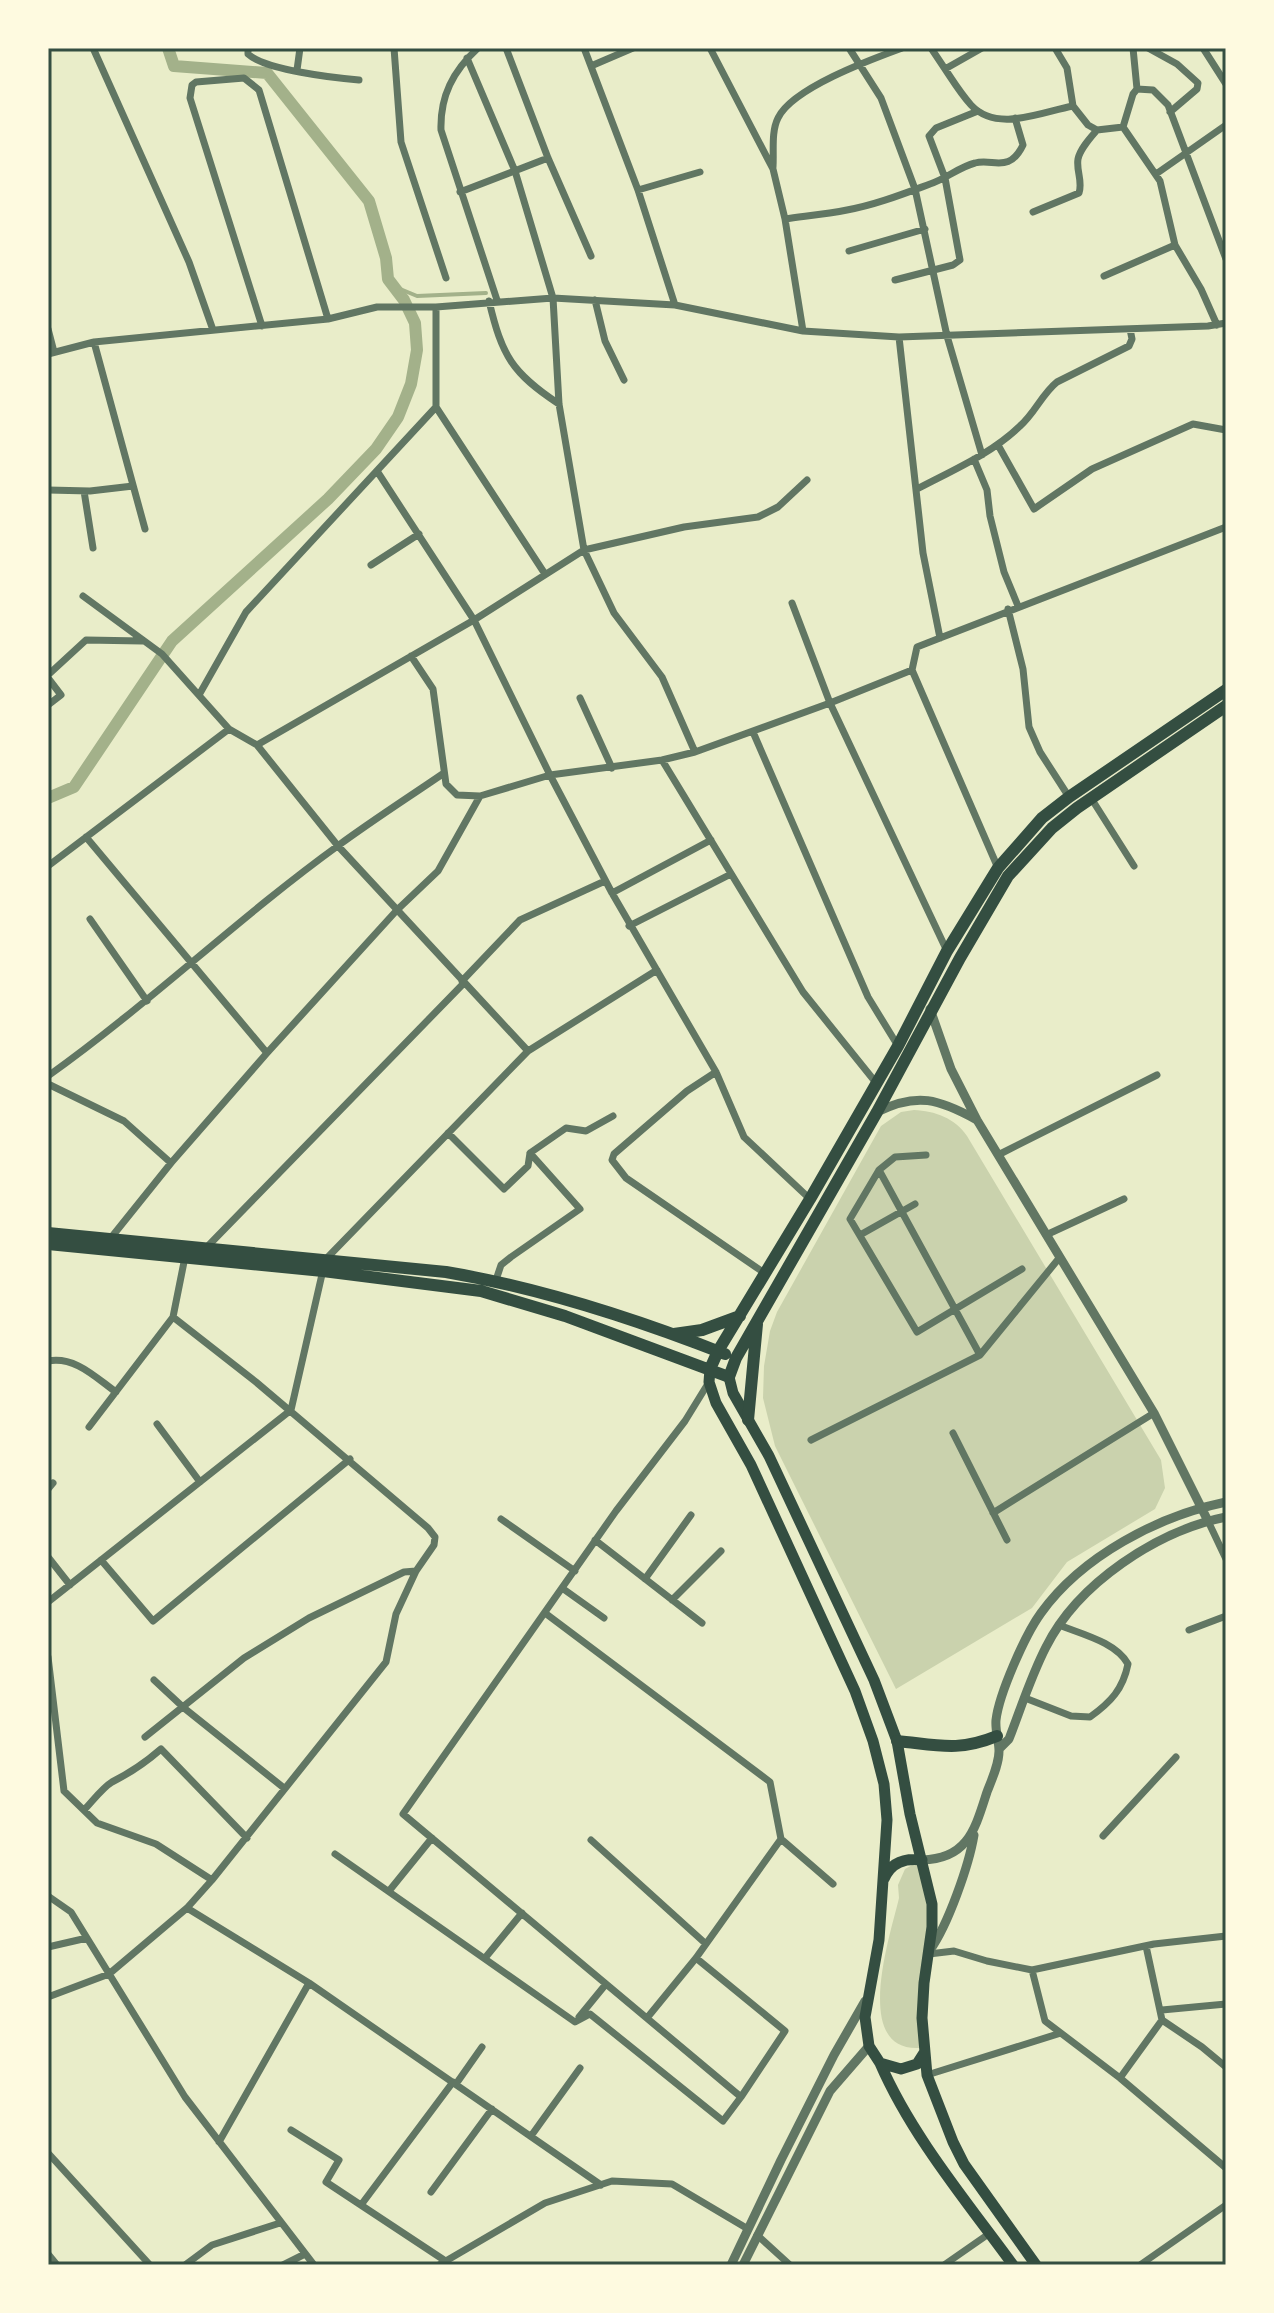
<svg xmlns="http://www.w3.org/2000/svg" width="1274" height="2313" viewBox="0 0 1274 2313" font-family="Montserrat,sans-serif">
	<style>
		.green { fill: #cad2ad }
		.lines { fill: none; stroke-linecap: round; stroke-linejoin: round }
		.stream { stroke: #a3b18a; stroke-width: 4 }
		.canal { stroke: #a3b18a; stroke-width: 12 }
		.minor { stroke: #617663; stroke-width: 7 }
		.tertiary { stroke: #617663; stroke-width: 9 }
		.primary { stroke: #344e41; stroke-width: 11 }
		.trunk { stroke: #344e41; stroke-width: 12 }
		.neatline { fill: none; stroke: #344e41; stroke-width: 3 }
	</style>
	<rect width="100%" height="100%" fill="#e9edc9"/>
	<path class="green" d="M914,1110C935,1111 955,1118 967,1136L1161,1460L1165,1488L1155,1509L1067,1562L1032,1608L896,1689L775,1446L763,1398L764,1366L770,1331L777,1312L881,1126L901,1112Z
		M916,1863L920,1867L929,1910L919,2048C851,2051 891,1933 899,1898L898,1885L905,1869Z"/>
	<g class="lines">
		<path class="stream" d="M393,286L417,296L486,293"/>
		<path class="canal" d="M48,798L74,787L172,641L328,499L376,449L398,417L411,384L417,350L415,323L404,300L388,279L386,258L369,201L267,73L174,66L168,48"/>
		<path class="minor" d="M93,48L189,262L213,330
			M248,48V54C265,70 335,78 359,80
			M394,48L401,142L446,278
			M478,48C453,71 440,96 441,130L497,300
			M506,48L548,158L591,256
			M584,48L638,190L675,305
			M710,48L773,169L785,219L803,331
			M849,48L881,98L915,189L947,336L982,455
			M931,48L945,69L982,48
			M1055,48L1067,68L1073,106L1088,125L1097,130L1123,127L1133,94L1137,89L1153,90L1168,105L1226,259
			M1133,48L1137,89
			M1148,48L1177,64L1198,83L1197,89L1170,112
			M1203,48L1226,84
			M467,58L515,171L553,298L559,404L584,550L614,613L662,677L695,752
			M591,66L633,48
			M945,69C953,81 961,94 971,105C997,133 1041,112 1073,106
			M297,70L300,48
			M1123,127L1160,181L1175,245L1201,289L1217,325
			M773,167C774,151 771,132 778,118C792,88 872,59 902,48
			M1156,174L1226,125
			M638,190L700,172
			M460,192L548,158
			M1033,212L1079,193C1083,181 1076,171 1078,159C1080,149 1090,138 1097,130
			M785,219C806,216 827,214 847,210C875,205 903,194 930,184C946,179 959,167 975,163C993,158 1009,174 1023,145L1015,118
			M849,251L925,229
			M1104,276L1175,245
			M895,280L953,265L960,260L945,178L929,136L936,128L978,111
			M595,300L605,341L624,380
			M489,301C502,356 512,373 559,404
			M436,307V407L545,574
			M262,326L190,98L192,85L196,82L244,78L259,90L328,319
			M48,329L54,352
			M899,337L923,553L940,638
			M94,342L145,529
			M48,354L94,342L328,319L377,307H436L553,298L675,305L803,331L899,337L1208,326L1226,323
			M998,445L1034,509L1092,469L1193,424L1226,430
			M974,459L987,490L990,516L1004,572L1018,606
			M377,471L474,620L550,775L612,893L716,1072L744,1137L810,1199
			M917,489C953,470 991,454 1020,426C1035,413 1042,394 1057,382L1129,346L1132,339L1130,329
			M48,490L90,491L133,486
			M84,491L93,548
			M371,565L419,534
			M83,596L162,654L229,729
			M792,603L830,703L947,951
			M1008,609L1023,669L1029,727L1040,752L1069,797
			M411,656L433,689L446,784L457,795L480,796
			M912,670L998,868
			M48,675L86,640L142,641
			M48,678L61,695L48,705
			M199,695L246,612L436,407
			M580,698L612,768
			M753,732L868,997L898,1046
			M257,745L338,846L528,1051L657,970
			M662,760L803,992L877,1084
			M1091,798L1134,866
			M86,837L267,1053
			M48,866L229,729L257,745L474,620L584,550L684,527L758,517L778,507L807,480
			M612,893L711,840
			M90,919L147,1001
			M629,926L731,874
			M462,981L520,920L605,881
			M716,1072L687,1091L614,1154L612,1160L626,1178L766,1274
			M48,1076C149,1004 238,918 339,845C373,820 409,797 444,773
			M48,1084L124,1121L171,1163
			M448,1133L504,1189L528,1166L530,1153L566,1128L586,1131L613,1116
			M926,1155L895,1157L879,1170L850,1219L917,1332L1022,1269
			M998,1155L1157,1075
			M879,1170L980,1355
			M860,1235L915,1204
			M1046,1235L1124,1199
			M110,1239L171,1163L267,1053L397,910L438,871L480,796L550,775L662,760L695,752L830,703L912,670L917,647L940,638L1226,527
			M205,1249L464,983
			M326,1259L528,1051
			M496,1280L501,1265L511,1257L580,1209L530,1153
			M48,1361C75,1356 95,1377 116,1392
			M157,1424L200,1482
			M89,1427L173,1317L185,1257
			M953,1433L1007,1540
			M811,1440L980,1355L1060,1257
			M48,1489L53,1483
			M993,1513L1154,1413
			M501,1519L575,1571
			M1208,1521L1226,1559
			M595,1540L702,1623
			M48,1557L70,1585
			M101,1560L153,1621L350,1459
			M645,1579L691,1515
			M562,1588L604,1618
			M672,1600L721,1551
			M48,1602L291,1410L323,1270
			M545,1613L770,1782L781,1839L833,1884
			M1189,1630L1226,1616
			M48,1657L64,1791L97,1823L156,1844L212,1880
			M154,1680L184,1708L284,1788
			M1025,1698L1071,1716L1090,1717C1111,1702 1123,1689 1128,1664C1116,1642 1081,1634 1059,1625
			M145,1737L244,1658L309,1618L404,1572L416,1571
			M84,1810C92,1802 102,1788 112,1782C130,1773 145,1763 161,1749L247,1838
			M1103,1836L1176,1757
			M591,1840L706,1944
			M335,1854L575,2022L590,2014L723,2121L741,2097
			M389,1891L432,1838
			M48,1896L71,1912L185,2097L314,2265
			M187,1908L309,1983L601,2185
			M48,1947L87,1938
			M929,1954L954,1951L987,1961L1032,1970L1045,2021L1120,2078L1226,2168
			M485,1958L522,1913
			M696,1958L785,2031L741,2097L403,1814L616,1511L685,1421L709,1382
			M1032,1970L1154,1944L1226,1936
			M48,1997L109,1974L187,1908L212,1880L386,1662L396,1614L416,1571L434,1545L435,1537L428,1528L256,1382L173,1317
			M1162,2010L1226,2004
			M579,2017L606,1984
			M647,2018L696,1958L781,1839
			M1162,2020L1202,2047L1226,2067
			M927,2075L1061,2033
			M1120,2078L1162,2020L1146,1946
			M456,2084L482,2047
			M291,2130L339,2160L326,2182L444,2260
			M531,2136L580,2068
			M219,2142L309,1983
			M48,2153L150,2265
			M431,2192L492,2109
			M361,2205L453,2082
			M757,2235L790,2265
			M48,2254L57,2265
			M185,2265L212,2245L280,2223
			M283,2265L305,2254
			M439,2265L545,2203L612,2181L672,2184L748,2229
			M944,2265L990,2233
			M1140,2265L1226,2205"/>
		<path class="tertiary" d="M930,1009L951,1069L977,1120L1154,1413L1208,1521
			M877,1112C917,1092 939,1099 977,1120
			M999,1749L1009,1739C1021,1708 1031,1676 1046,1647C1078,1583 1157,1531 1226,1517
			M922,1860C968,1859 975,1829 987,1792C992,1779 999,1764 999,1751C999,1741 995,1731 996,1720C999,1694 1025,1635 1041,1613C1082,1556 1158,1516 1226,1502
			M930,1950C948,1925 969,1865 974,1835
			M731,2265L781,2160L834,2055L865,2001
			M743,2265L830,2091L869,2046"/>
		<path class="primary" d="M710,1369L709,1382L716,1403L751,1465L855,1691L873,1741L884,1784L887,1820L879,1940L865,2017L869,2046L880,2063L901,2069L917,2064L924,2053
			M729,1377L733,1393L769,1456L874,1680L897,1741L910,1814L932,1904V1927L924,1983L922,2018L927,2075L953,2142L964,2164L1036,2265
			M884,1879C891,1862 905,1858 922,1860
			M880,2063C911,2135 967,2202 1013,2265"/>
		<path class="trunk" d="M48,1233L446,1272C541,1288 636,1319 725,1354
			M48,1244L323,1271L481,1291L565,1316L729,1377L736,1358L877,1112L960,958L1008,876L1052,828L1077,808L1226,706
			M674,1334L702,1330L740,1316
			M710,1369L718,1351L810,1199L898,1046L947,951L998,868L1042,818L1069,797L1226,690
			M748,1420L757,1324
			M897,1741C938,1745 958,1752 997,1736"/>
	</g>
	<rect width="1274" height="2313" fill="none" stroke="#fefae0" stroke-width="100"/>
	<rect x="50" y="50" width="1174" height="2213" class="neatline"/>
</svg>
